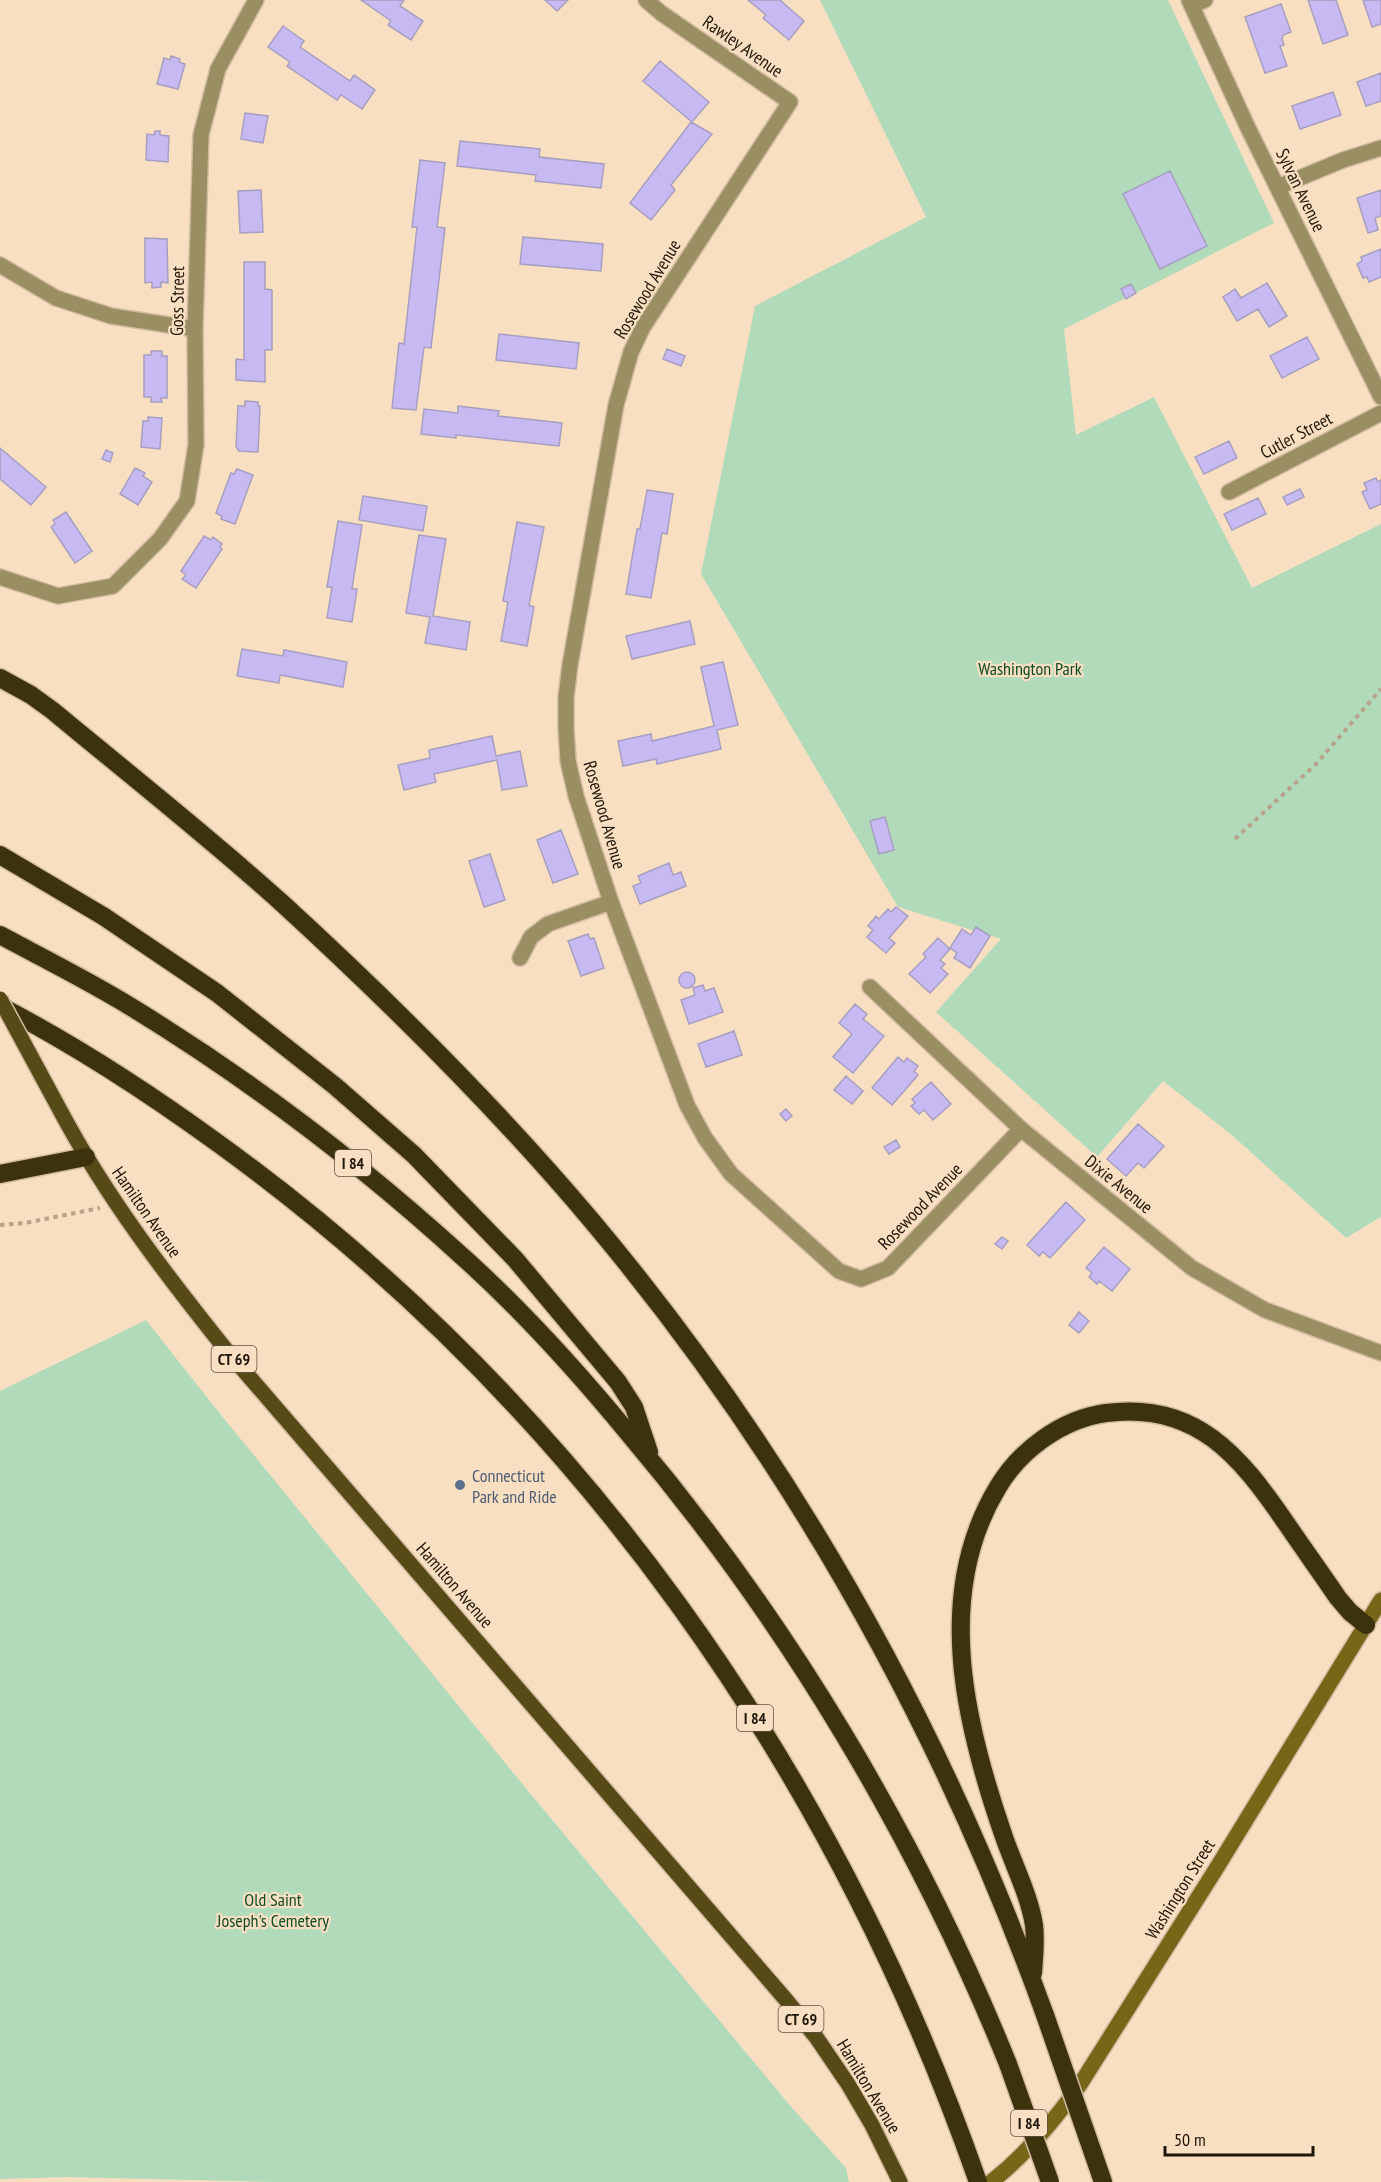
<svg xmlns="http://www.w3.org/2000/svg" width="1381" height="2182" viewBox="0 0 1381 2182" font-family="'PT Sans Narrow',sans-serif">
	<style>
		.green { fill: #b1dabb }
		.building { fill: #c7b9f2; stroke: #a79fc1; stroke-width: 1.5 }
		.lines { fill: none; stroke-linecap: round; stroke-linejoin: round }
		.minor-casing { stroke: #d2bba0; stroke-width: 18 }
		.tertiary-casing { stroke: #d2bba0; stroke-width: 18 }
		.secondary-casing { stroke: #d2bba0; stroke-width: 18 }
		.primary-casing { stroke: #d2bba0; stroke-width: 18 }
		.motorway-casing { stroke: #d2bba0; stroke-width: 21 }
		.path { stroke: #b8a38a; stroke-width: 4; stroke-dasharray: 4.5 4.5; stroke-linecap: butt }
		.minor { stroke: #9a8f62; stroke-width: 15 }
		.tertiary { stroke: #9a8f62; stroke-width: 15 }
		.secondary { stroke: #776518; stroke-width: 15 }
		.primary { stroke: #564a16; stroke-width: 15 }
		.motorway { stroke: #3c320c; stroke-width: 18 }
		.primary-bridge-casing { stroke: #d2bba0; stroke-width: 18; stroke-linecap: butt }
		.motorway-bridge-casing { stroke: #d2bba0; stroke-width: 21; stroke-linecap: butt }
		.primary-bridge { stroke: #564a16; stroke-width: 15 }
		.motorway-bridge { stroke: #3c320c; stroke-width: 18 }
		.service-dot { fill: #5c6f8a; stroke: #f9dfc1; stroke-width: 2 }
		.labels { text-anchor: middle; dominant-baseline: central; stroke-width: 4.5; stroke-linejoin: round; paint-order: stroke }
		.shield { fill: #f9dfc1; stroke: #605242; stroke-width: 1.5 }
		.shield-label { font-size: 16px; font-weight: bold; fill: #1f160b }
		.street-label { font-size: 18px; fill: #1f160b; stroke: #f9dfc1 }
		.park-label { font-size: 18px; fill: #0e4c27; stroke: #f9dfc1 }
		.service-label { font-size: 18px; fill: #4e5e75; stroke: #f9dfc1; text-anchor: start }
	</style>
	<rect width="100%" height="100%" fill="#f9dfc1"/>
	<path class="green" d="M820,0H1168L1274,223L1064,329L1076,435L1154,397L1252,588L1381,524V1217L1346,1238L1233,1136L1163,1081L1097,1157L936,1012L1001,939L898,907L701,574L755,306L926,217Z
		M146,1320L213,1405L529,1792L793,2109L846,2168L849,2182H273L66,2177L0,2179V1391Z"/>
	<path class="building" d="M361,0H404L400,6L423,21L411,40L388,25L391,21Z
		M545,0H568L557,11Z
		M748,0H780L804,21L789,40L763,18L766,15Z
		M1308,0H1336L1348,35L1323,44Z
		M1363,0H1381V24L1372,27Z
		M1281,4L1291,32L1283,35L1282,39L1284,45L1280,46L1287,66L1265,73L1245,17Z
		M283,26L304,41L300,47L350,81L354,75L375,90L362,109L341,95L337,100L287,66L290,62L268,47Z
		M171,56L180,59L179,62L185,64L178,89L157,84L164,58L170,60Z
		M660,61L709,102L692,122L643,81Z
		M1381,73V101L1366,106L1357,82Z
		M1333,92L1341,115L1300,129L1292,106Z
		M245,113L268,116L263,143L241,139Z
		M691,122L712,134L671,185L675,190L651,220L630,203Z
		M155,131H160V135L169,136L168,162L146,160L147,134L154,135Z
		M460,141L540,149L539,157L604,164L601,188L535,181L536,175L457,166Z
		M420,160L445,163L437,227L445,228L431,348L424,347L416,410L392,408L399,343L404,344L417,227H412Z
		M1170,171L1207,246L1160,269L1123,194Z
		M261,190L263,232L240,233L238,191Z
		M1381,190V216L1375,218L1378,230L1368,233L1357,198Z
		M523,237L603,244L601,271L520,264Z
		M145,238L167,239L168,283L161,282V287L152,288V282L145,283Z
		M1381,249V277L1369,282L1367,277L1363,278L1357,264L1362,261L1361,257Z
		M244,262H265V289L272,290V350H265V382L236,380V359L244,360Z
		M1267,283L1287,316L1269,327L1258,309L1237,321L1223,297L1235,289L1241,298Z
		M1131,284L1136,293L1126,299L1121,289Z
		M499,334L579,343L576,369L496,360Z
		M1307,337L1319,359L1282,378L1270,356Z
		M667,349L685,356L681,366L663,359Z
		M151,351H162V356H167V398H161L162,402H151V397H144V355H151Z
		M245,401L258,402V406H260L258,452L239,451L236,447L238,406H245Z
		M458,406L499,411L498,416L562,423L559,446L456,435V438L421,434L424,409L458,413Z
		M148,417L162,418L160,449L141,447L143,421H148Z
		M1229,441L1237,458L1204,474L1195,457Z
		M0,448L46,487L31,505L0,479Z
		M106,450L113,453L110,462L102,459Z
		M135,468L145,473L143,476L152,482L138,505L120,494Z
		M237,469L253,475L235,524L221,519L222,516L216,513L231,473L234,474Z
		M1376,478L1378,482L1381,480V504L1370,509L1362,492L1367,490L1364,483Z
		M1300,489L1304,497L1287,505L1283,497Z
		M647,490L673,494L667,534L662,533L651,598L626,594L637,529H640Z
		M363,496L427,506L423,531L359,520Z
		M1258,498L1266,514L1232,530L1224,514Z
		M66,512L92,551L75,563L51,527L55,524L53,520Z
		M338,521L362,525L352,589H357L352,622L327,618L332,587H327Z
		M517,522L544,527L529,605L534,607L527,646L501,641L508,602L503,601Z
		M419,535L446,539L433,616L470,622L466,650L425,643L430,617L406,613Z
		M204,536L211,540L213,537L222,544L220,547L222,549L196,588L182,579L186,575L181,571Z
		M690,621L695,644L632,659L626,636Z
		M242,649L283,656L284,650L347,662L343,687L280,675L279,683L237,676Z
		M723,662L738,725L717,730L721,749L657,764L656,759L623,766L618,741L651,734L652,741L714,726L701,667Z
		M492,736L496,756L520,751L527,786L502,790L497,760L434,774L436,782L404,790L398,765L430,758L429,750Z
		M885,817L894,850L879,854L870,821Z
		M561,830L578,874L553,883L537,840Z
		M490,854L505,900L484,907L469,861Z
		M669,863L673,875L681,872L686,886L640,904L633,886L641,883L638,876Z
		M896,907L908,916L889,938L895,943L886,953L867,937L873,930L868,926L876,916L879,919L888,909L891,912Z
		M976,927L990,936L970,968L954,958L957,953L950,948L962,929L971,935Z
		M588,934L590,939L594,938L604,968L581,976L568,941Z
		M938,938L950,949L940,960L945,964L941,968L948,974L930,993L909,974L926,957L923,954Z
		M679 980a8 8 0 1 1 16 0a8 8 0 1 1-16 0Z
		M703,985L705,991L714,988L723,1012L689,1024L681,1000L695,995L693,988Z
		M855,1004L867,1014L863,1019L884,1036L853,1073L833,1057L852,1034L839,1023Z
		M734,1031L742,1055L706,1067L698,1044Z
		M898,1057L904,1062L907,1058L918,1066L914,1071L918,1075L892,1105L872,1088Z
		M846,1076L863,1091L852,1104L834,1090Z
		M931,1082L951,1104L933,1120L924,1110L919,1114L911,1106L915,1103L912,1099Z
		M786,1109L792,1116L786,1121L780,1114Z
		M1138,1124L1164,1146L1144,1168L1138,1163L1126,1176L1107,1159Z
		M896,1140L900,1147L889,1154L884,1147Z
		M1066,1202L1085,1220L1050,1258L1043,1252L1039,1256L1027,1245Z
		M1002,1237L1008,1241L1002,1249L995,1244Z
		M1104,1247L1130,1269L1112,1291L1099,1281L1097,1284L1089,1277L1092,1273L1086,1268Z
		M1079,1312L1089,1321L1079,1333L1069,1325Z"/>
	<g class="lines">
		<defs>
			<path id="minor" d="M646,0L661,13L790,102L643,327L631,352L616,405L570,665L566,697V728L568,761L576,796L611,902L687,1105L705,1138L731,1174L839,1271L861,1279L888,1268L1021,1129
				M1192,5L1205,0
				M1278,187L1343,160L1381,148
				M0,265L56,298L111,316L195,329
				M1229,492L1381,413
				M0,577L58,596L113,586L160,539L187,501L196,445L195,329L201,135L218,69L256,0
				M520,958L531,937L548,924L611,902
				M870,987L1021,1129L1192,1268L1265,1310L1381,1353"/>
			<path id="tertiary" d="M1189,0L1248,128L1381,397"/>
			<path id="secondary" d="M991,2182C1027,2154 1055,2120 1081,2083L1216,1869L1381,1600"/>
			<path id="primary" d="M61,1112C107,1198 166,1275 227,1351L787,2001L816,2037L848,2084L872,2125L900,2182"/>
			<path id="motorway" d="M0,678L31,695L53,711C130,775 209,837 283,904C392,1004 497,1108 592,1221C790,1457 941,1726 1045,2015
				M0,855L103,916L217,993L335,1086L414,1155L515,1259L618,1382L634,1407L649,1452
				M0,935C41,957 83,978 123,1002C245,1076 359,1162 464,1258C524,1312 578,1372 629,1434C788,1622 916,1836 1008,2064
				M0,1006C77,1046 149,1093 219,1144C577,1403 833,1767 978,2182
				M0,1174L86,1157
				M1033,1973C1034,1957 1036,1941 1034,1925C1029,1894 1013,1864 1003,1834C965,1724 933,1594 998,1487C1020,1450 1062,1419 1106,1413C1196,1401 1240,1456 1286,1523C1303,1548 1321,1573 1338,1598L1350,1612L1366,1625
				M1093,2153L1103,2182"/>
		</defs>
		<use href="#minor" class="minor-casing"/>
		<use href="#tertiary" class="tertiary-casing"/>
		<use href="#secondary" class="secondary-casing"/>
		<use href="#primary" class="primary-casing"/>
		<use href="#motorway" class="motorway-casing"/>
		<path class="path" d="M1235,839L1316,764L1381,689
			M0,1225L25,1223L100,1208"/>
		<use href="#minor" class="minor"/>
		<use href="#tertiary" class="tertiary"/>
		<use href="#secondary" class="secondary"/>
		<use href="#primary" class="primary"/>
		<use href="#motorway" class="motorway"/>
		<defs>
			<path id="primary-bridge" d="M0,999L61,1112"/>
			<path id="motorway-bridge" d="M1045,2015L1093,2153
				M1008,2064L1050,2182"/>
		</defs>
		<use href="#primary-bridge" class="primary-bridge-casing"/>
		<use href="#motorway-bridge" class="motorway-bridge-casing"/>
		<use href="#primary-bridge" class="primary-bridge"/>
		<use href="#motorway-bridge" class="motorway-bridge"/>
	</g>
	<circle class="service-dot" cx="460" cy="1485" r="6"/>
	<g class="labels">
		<g class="shield">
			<rect x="335" y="1150" width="36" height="26" rx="4.5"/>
			<rect x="211.5" y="1346" width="45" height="26" rx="4.5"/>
			<rect x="737" y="1705" width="36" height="26" rx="4.5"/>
			<rect x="778.5" y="2006" width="45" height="26" rx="4.5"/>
			<rect x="1011" y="2110" width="36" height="26" rx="4.5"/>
		</g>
		<g class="shield-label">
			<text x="353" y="1163">I 84</text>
			<text x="234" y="1359">CT 69</text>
			<text x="755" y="1718">I 84</text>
			<text x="801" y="2019">CT 69</text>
			<text x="1029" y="2123">I 84</text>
		</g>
		<g class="street-label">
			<text transform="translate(743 46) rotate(35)">Rawley Avenue</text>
			<text transform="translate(1301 190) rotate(64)">Sylvan Avenue</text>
			<text transform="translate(647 289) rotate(-59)">Rosewood Avenue</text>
			<text transform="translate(177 301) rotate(-89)">Goss Street</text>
			<text transform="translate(1296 435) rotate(-28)">Cutler Street</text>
			<text transform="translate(605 815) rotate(74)">Rosewood Avenue</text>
			<text transform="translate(1119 1184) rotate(39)">Dixie Avenue</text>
			<text transform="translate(920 1206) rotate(-46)">Rosewood Avenue</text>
			<text transform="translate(147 1212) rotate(55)">Hamilton Avenue</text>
			<text transform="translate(455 1585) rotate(49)">Hamilton Avenue</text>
			<text transform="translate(1180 1889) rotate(-58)">Washington Street</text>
			<text transform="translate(869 2086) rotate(59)">Hamilton Avenue</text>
		</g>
		<g class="park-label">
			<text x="1030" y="668">Washington Park</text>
			<text x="273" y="1899">Old Saint<tspan x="273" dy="21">Joseph's Cemetery</tspan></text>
		</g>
		<g class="service-label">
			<text x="472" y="1475">Connecticut<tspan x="472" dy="21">Park and Ride</tspan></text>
		</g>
	</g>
	<path d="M1165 2146v9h148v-9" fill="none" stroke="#1f160b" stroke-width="3"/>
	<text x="1174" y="2146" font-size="18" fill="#1f160b" stroke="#f9dfc1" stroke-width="4.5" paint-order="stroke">50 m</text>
</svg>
